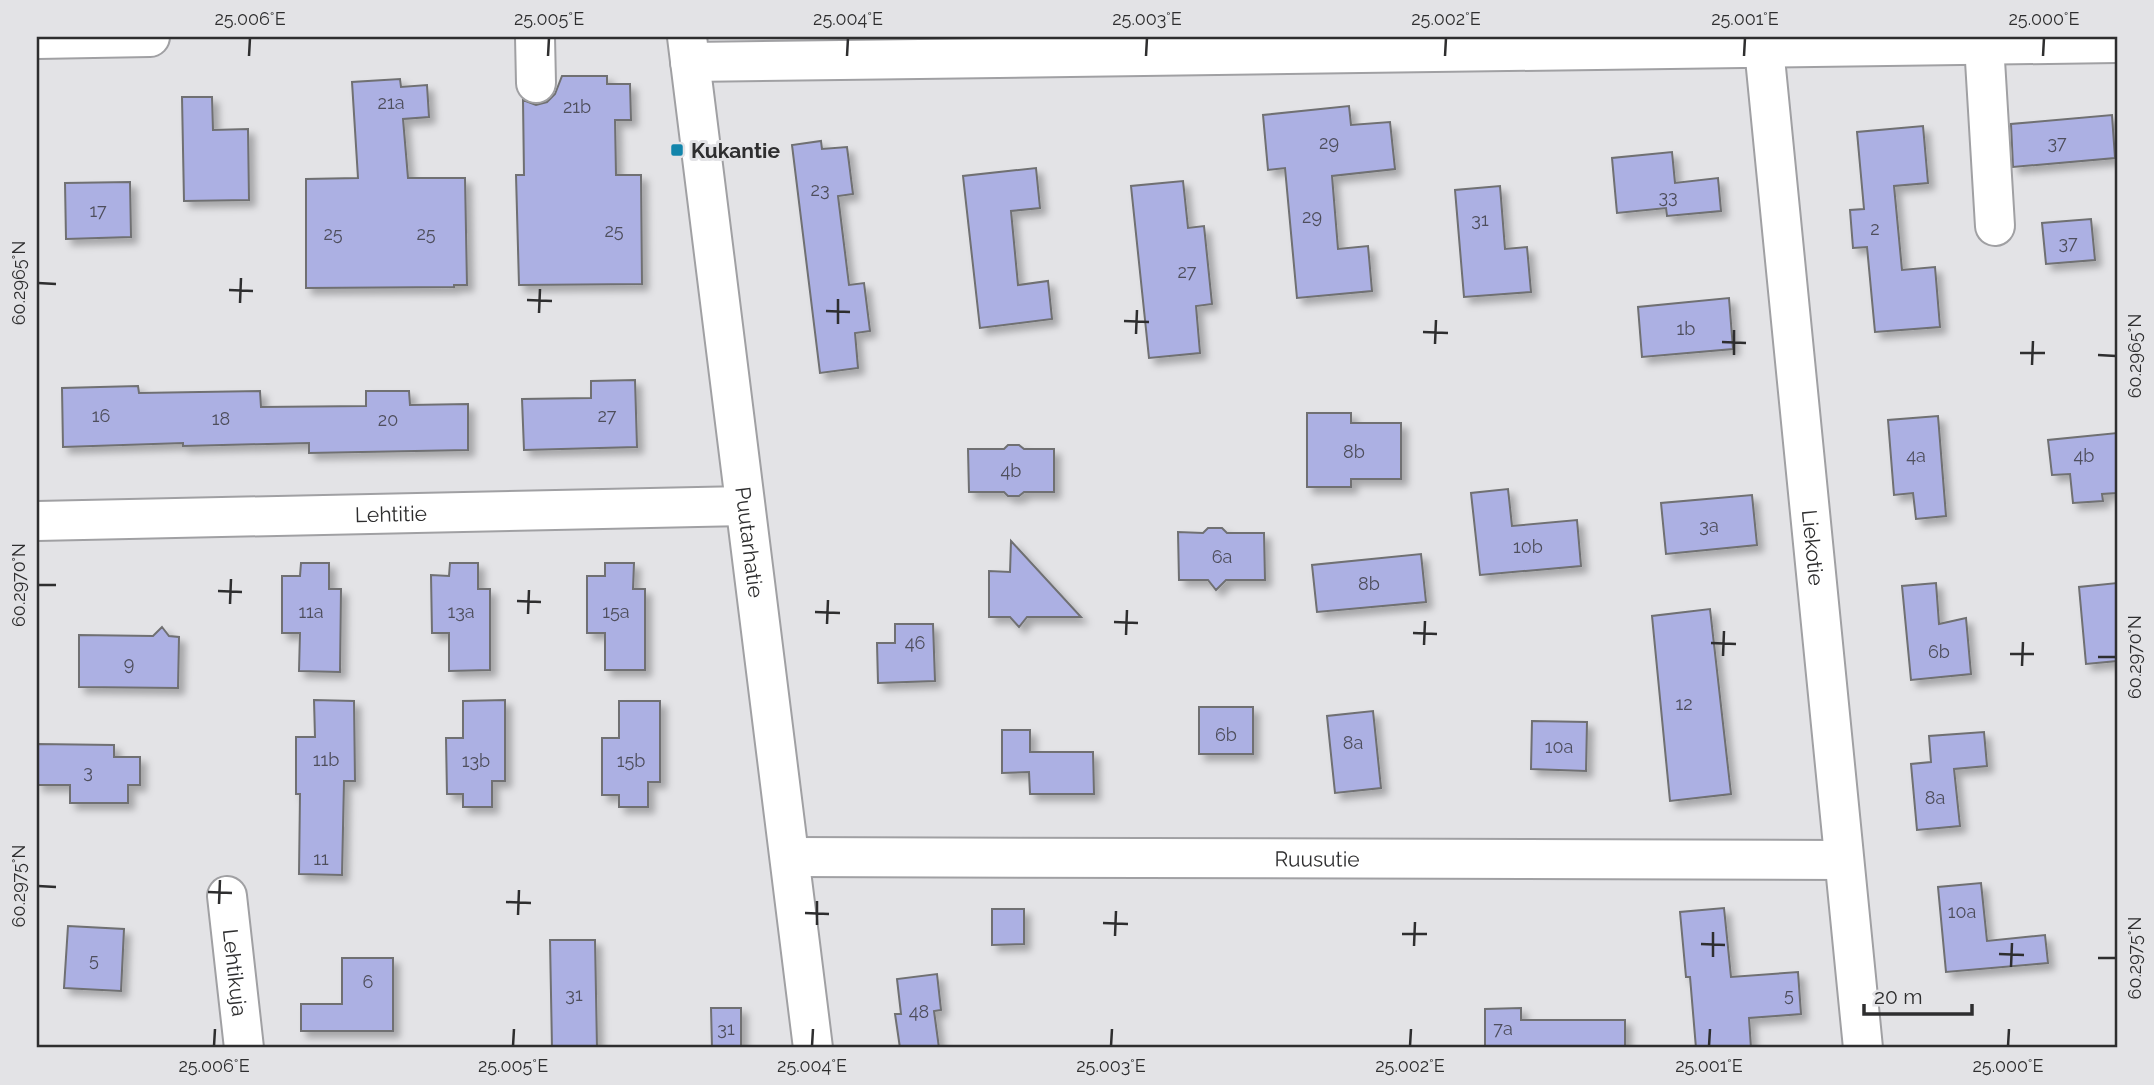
<svg xmlns="http://www.w3.org/2000/svg" width="2154" height="1085" viewBox="0 0 2154 1085" font-family="Raleway,sans-serif">
	<style>
		.building { fill: #acb0e3; stroke: #6f7072; stroke-width: 2; filter: url(#shadow) }
		.lines { fill: none; stroke-linecap: round; stroke-linejoin: round }
		.minor-casing { stroke: #a0a0a3; stroke-width: 42 }
		.minor { stroke: #fff; stroke-width: 38 }
		.ticks { fill: none; stroke: #2e2e2f; stroke-width: 2.5 }
		.poi-dot { fill: #1285ab; stroke: #e3e3e6; stroke-width: 2.5 }
		.labels { text-anchor: middle; dominant-baseline: central; stroke-width: 6; stroke-linejoin: round; paint-order: stroke }
		.number-label { font-size: 18px; fill: #4e4e5c }
		.poi-label { font-size: 21px; font-weight: bold; fill: #2e2e2f; stroke: #e3e3e6; text-anchor: start }
		.street-label { font-size: 21px; fill: #2e2e2f; stroke: #e3e3e6 }
		.neatline { fill: none; stroke: #2e2e2f; stroke-width: 2.5 }
		.ticks-label { font-size: 18px; text-anchor: middle; fill: #2e2e2f }
	</style>
	<defs>
		<filter id="shadow"><feDropShadow dx="6" dy="6" stdDeviation="3.5" flood-color="#0004"/></filter>
	</defs>
	<rect width="100%" height="100%" fill="#e3e3e6"/>
	<path class="building" d="M562,76H607V84H630L631,120H615L616,175H641L642,284L519,285L516,175H524L523,100L536,105L547,102L555,94Z
		M400,79L401,87L427,85L429,117L403,119L408,178H465L467,285H454V287L306,288V179L358,178L352,82Z
		M182,97H212L213,130L248,129L249,200L184,201Z
		M1349,106L1351,125L1390,122L1395,169L1332,176L1338,249L1368,246L1372,291L1297,298L1285,168L1268,170L1263,115Z
		M2112,115L2115,158L2013,167L2011,124Z
		M1923,126L1928,183L1894,186L1902,270L1935,267L1940,327L1875,332L1867,247L1853,248L1850,210L1864,209L1857,132Z
		M821,141L822,149L847,147L853,194L838,196L849,285L864,283L870,331L855,333L858,368L820,373L792,145Z
		M1672,152L1675,183L1718,178L1721,211L1667,216L1666,208L1617,213L1612,158Z
		M1036,168L1040,208L1011,211L1018,285L1048,281L1052,319L980,328L963,176Z
		M1183,181L1188,228L1204,226L1212,304L1196,306L1200,353L1149,358L1131,186Z
		M130,182L131,237L66,239L65,183Z
		M1500,186L1505,249L1527,247L1531,292L1464,297L1455,190Z
		M2091,219L2095,260L2046,264L2042,223Z
		M1729,298L1733,349L1642,357L1638,307Z
		M635,380L637,447L524,450L522,399L591,398V381Z
		M138,386L139,393L260,391L261,407L366,406V391H409L410,405L468,404V450L309,453V443L183,446V443L63,447L62,388Z
		M1307,413H1351V423H1401V479H1351V487H1307Z
		M1938,416L1946,516L1916,519L1913,493L1894,495L1888,420Z
		M2117,433V493L2102,494L2103,501L2073,503L2070,474L2052,475L2048,440Z
		M1008,445H1019L1024,449H1054V492H1024L1019,496H1008L1004,492H969L968,449H1004Z
		M1508,489L1512,526L1577,520L1581,566L1480,575L1471,493Z
		M1752,495L1757,545L1666,554L1661,503Z
		M1208,528H1222L1227,533H1264L1265,580H1226L1216,590L1208,580H1179L1178,532L1203,533Z
		M1011,541L1081,617H1027L1019,627L1010,617H989V571L1010,572Z
		M1421,554L1426,602L1317,612L1312,565Z
		M301,563H329V589H341L340,672L299,671L300,633H282V576H300Z
		M450,563H478V589H490V670L449,671V633H432L431,575L449,576Z
		M605,563H634L633,589H645V670H605V633H587V576H605Z
		M1936,583L1939,624L1966,618L1971,674L1911,680L1902,586Z
		M2117,583V661L2086,664L2079,587Z
		M1710,609L1731,794L1670,801L1652,616Z
		M895,624H933L935,681L878,683L877,643H895Z
		M162,627L169,636L179,637L178,688L79,687V635L153,636Z
		M314,700L354,701L355,781H344L342,875L299,874L300,794H296V737H315Z
		M505,700V781H492V807H463V794H447L446,738H463V701Z
		M619,701H660V782H648V807H619V795H602V738H619Z
		M1199,707H1253V754H1199Z
		M1373,711L1381,788L1335,793L1327,716Z
		M1532,721L1587,722L1586,771L1531,769Z
		M1002,730H1030V752H1093L1094,794H1030L1029,772L1002,773Z
		M1984,732L1987,766L1954,769L1960,826L1917,830L1911,764L1931,762L1929,736Z
		M37,744L114,745V757H140V785H128V803H70V785H37Z
		M1981,883L1987,941L2045,935L2048,963L1946,972L1938,887Z
		M1724,908L1731,977L1798,972L1801,1014L1749,1018L1751,1048H1696L1690,977H1686L1680,912Z
		M992,909H1024V944L992,945Z
		M68,926L124,929L121,991L64,988Z
		M550,940H595L597,1048H552Z
		M342,958H393V1031H301V1004H342Z
		M937,974L941,1010L934,1011L939,1048H900L895,1014H901L897,979Z
		M711,1008H741V1048H712Z
		M1521,1008V1020H1625V1048H1485V1009Z"/>
	<g class="lines">
		<defs>
			<g id="minor">
				<path d="M535,37L536,83"/>
				<path id="s1" d="M687,37L813,1048"/>
				<path d="M37,39L150,37"/>
				<path d="M1984,44L1995,226"/>
				<path id="s2" d="M1764,48L1863,1048"/>
				<path d="M690,62L2117,43"/>
				<path id="s3" d="M37,521L745,506"/>
				<path id="s4" d="M790,857L1844,860"/>
				<path id="s5" d="M227,896L244,1048"/>
			</g>
		</defs>
		<use href="#minor" class="minor-casing"/>
		<use href="#minor" class="minor"/>
	</g>
	<path class="ticks" d="M249,56L250,38M548,56L549,38M847,56L848,38M1146,56L1147,38M1445,56L1446,38M1744,56L1745,38M2043,56L2044,38M38,283L56,284M229,290L253,291M527,300L552,301M240,303L241,278M826,311L850,312M539,313L540,289M1124,321L1149,322M838,324V299M1423,332L1448,333M1136,334L1137,310M1722,342L1746,343M1435,344L1436,320M2020,353H2045M1734,355V330M2098,355L2116,356M2032,365L2033,341M38,585H56M218,591L242,592M517,601L541,602M230,604L231,579M815,612L840,613M528,614L529,590M1114,622L1138,623M827,624L828,600M1413,633L1437,634M1126,635L1127,610M1711,643L1736,644M1424,645L1425,621M2010,654H2034M1723,656L1724,631M2098,657H2116M2022,666L2023,642M38,886L56,887M208,892L232,893M506,902L531,903M219,904L220,880M805,913L829,914M518,915L519,890M1103,923L1128,924M817,925V901M1402,934H1427M1115,936L1116,911M1701,944L1725,945M1414,946L1415,922M1999,954L2024,955M1713,957V932M2098,958H2116M2011,967L2012,943M214,1046L215,1029M513,1046L514,1029M812,1046L813,1029M1111,1046L1112,1029M1410,1046L1411,1029M1709,1046L1710,1029M2008,1046L2009,1029"/>
	<rect class="poi-dot" x="670" y="143" width="14" height="14" rx="3.5"/>
	<g class="labels">
		<g class="number-label">
			<text x="391" y="102">21a</text>
			<text x="577" y="106">21b</text>
			<text x="1329" y="142">29</text>
			<text x="2057" y="142">37</text>
			<text x="820" y="189">23</text>
			<text x="1668" y="196">33</text>
			<text x="98" y="210">17</text>
			<text x="1312" y="216">29</text>
			<text x="1480" y="219">31</text>
			<text x="1875" y="228">2</text>
			<text x="614" y="230">25</text>
			<text x="333" y="233">25</text>
			<text x="426" y="233">25</text>
			<text x="2068" y="242">37</text>
			<text x="1187" y="271">27</text>
			<text x="1686" y="328">1b</text>
			<text x="101" y="415">16</text>
			<text x="607" y="415">27</text>
			<text x="221" y="418">18</text>
			<text x="388" y="419">20</text>
			<text x="1354" y="451">8b</text>
			<text x="1916" y="455">4a</text>
			<text x="2084" y="455">4b</text>
			<text x="1011" y="470">4b</text>
			<text x="1709" y="525">3a</text>
			<text x="1528" y="546">10b</text>
			<text x="1222" y="556">6a</text>
			<text x="1369" y="583">8b</text>
			<text x="311" y="611">11a</text>
			<text x="461" y="611">13a</text>
			<text x="616" y="611">15a</text>
			<text x="915" y="642">46</text>
			<text x="1939" y="651">6b</text>
			<text x="129" y="663">9</text>
			<text x="1684" y="703">12</text>
			<text x="1226" y="734">6b</text>
			<text x="1353" y="742">8a</text>
			<text x="1559" y="746">10a</text>
			<text x="326" y="759">11b</text>
			<text x="476" y="760">13b</text>
			<text x="631" y="760">15b</text>
			<text x="88" y="771">3</text>
			<text x="1935" y="797">8a</text>
			<text x="321" y="858">11</text>
			<text x="1962" y="911">10a</text>
			<text x="94" y="959">5</text>
			<text x="368" y="981">6</text>
			<text x="574" y="994">31</text>
			<text x="1789" y="994">5</text>
			<text x="919" y="1011">48</text>
			<text x="726" y="1028">31</text>
			<text x="1503" y="1028">7a</text>
		</g>
		<g class="poi-label">
			<text x="691" y="150">Kukantie</text>
		</g>
		<g class="street-label">
			<text stroke="none"><textPath href="#s3" startOffset="354">Lehtitie</textPath></text>
			<text stroke="none"><textPath href="#s1" startOffset="509">Puutarhatie</textPath></text>
			<text stroke="none"><textPath href="#s2" startOffset="502">Liekotie</textPath></text>
			<text stroke="none"><textPath href="#s4" startOffset="527">Ruusutie</textPath></text>
			<text stroke="none"><textPath href="#s5" startOffset="77">Lehtikuja</textPath></text>
		</g>
	</g>
	<rect width="2154" height="1085" fill="none" stroke="#e3e3e6" stroke-width="77"/>
	<path d="M1864 1004v10h108v-10" fill="none" stroke="#2e2e2f" stroke-width="3.5"/>
	<text x="1874" y="1004" font-size="21" fill="#2e2e2f" stroke="#e3e3e6" stroke-width="5" paint-order="stroke">20 m</text>
	<rect x="38" y="38" width="2078" height="1008" class="neatline"/>
	<g class="ticks-label">
		<text x="250" y="25">25.006°E</text>
		<text x="549" y="25">25.005°E</text>
		<text x="848" y="25">25.004°E</text>
		<text x="1147" y="25">25.003°E</text>
		<text x="1446" y="25">25.002°E</text>
		<text x="1745" y="25">25.001°E</text>
		<text x="2044" y="25">25.000°E</text>
		<text transform="translate(19 283) rotate(-90)" y="6">60.2965°N</text>
		<text transform="translate(2135 356) rotate(-90)" y="6">60.2965°N</text>
		<text transform="translate(19 585) rotate(-90)" y="6">60.2970°N</text>
		<text transform="translate(2135 657) rotate(-90)" y="6">60.2970°N</text>
		<text transform="translate(19 886) rotate(-90)" y="6">60.2975°N</text>
		<text transform="translate(2135 958) rotate(-90)" y="6">60.2975°N</text>
		<text x="214" y="1072">25.006°E</text>
		<text x="513" y="1072">25.005°E</text>
		<text x="812" y="1072">25.004°E</text>
		<text x="1111" y="1072">25.003°E</text>
		<text x="1410" y="1072">25.002°E</text>
		<text x="1709" y="1072">25.001°E</text>
		<text x="2008" y="1072">25.000°E</text>
	</g>
</svg>
